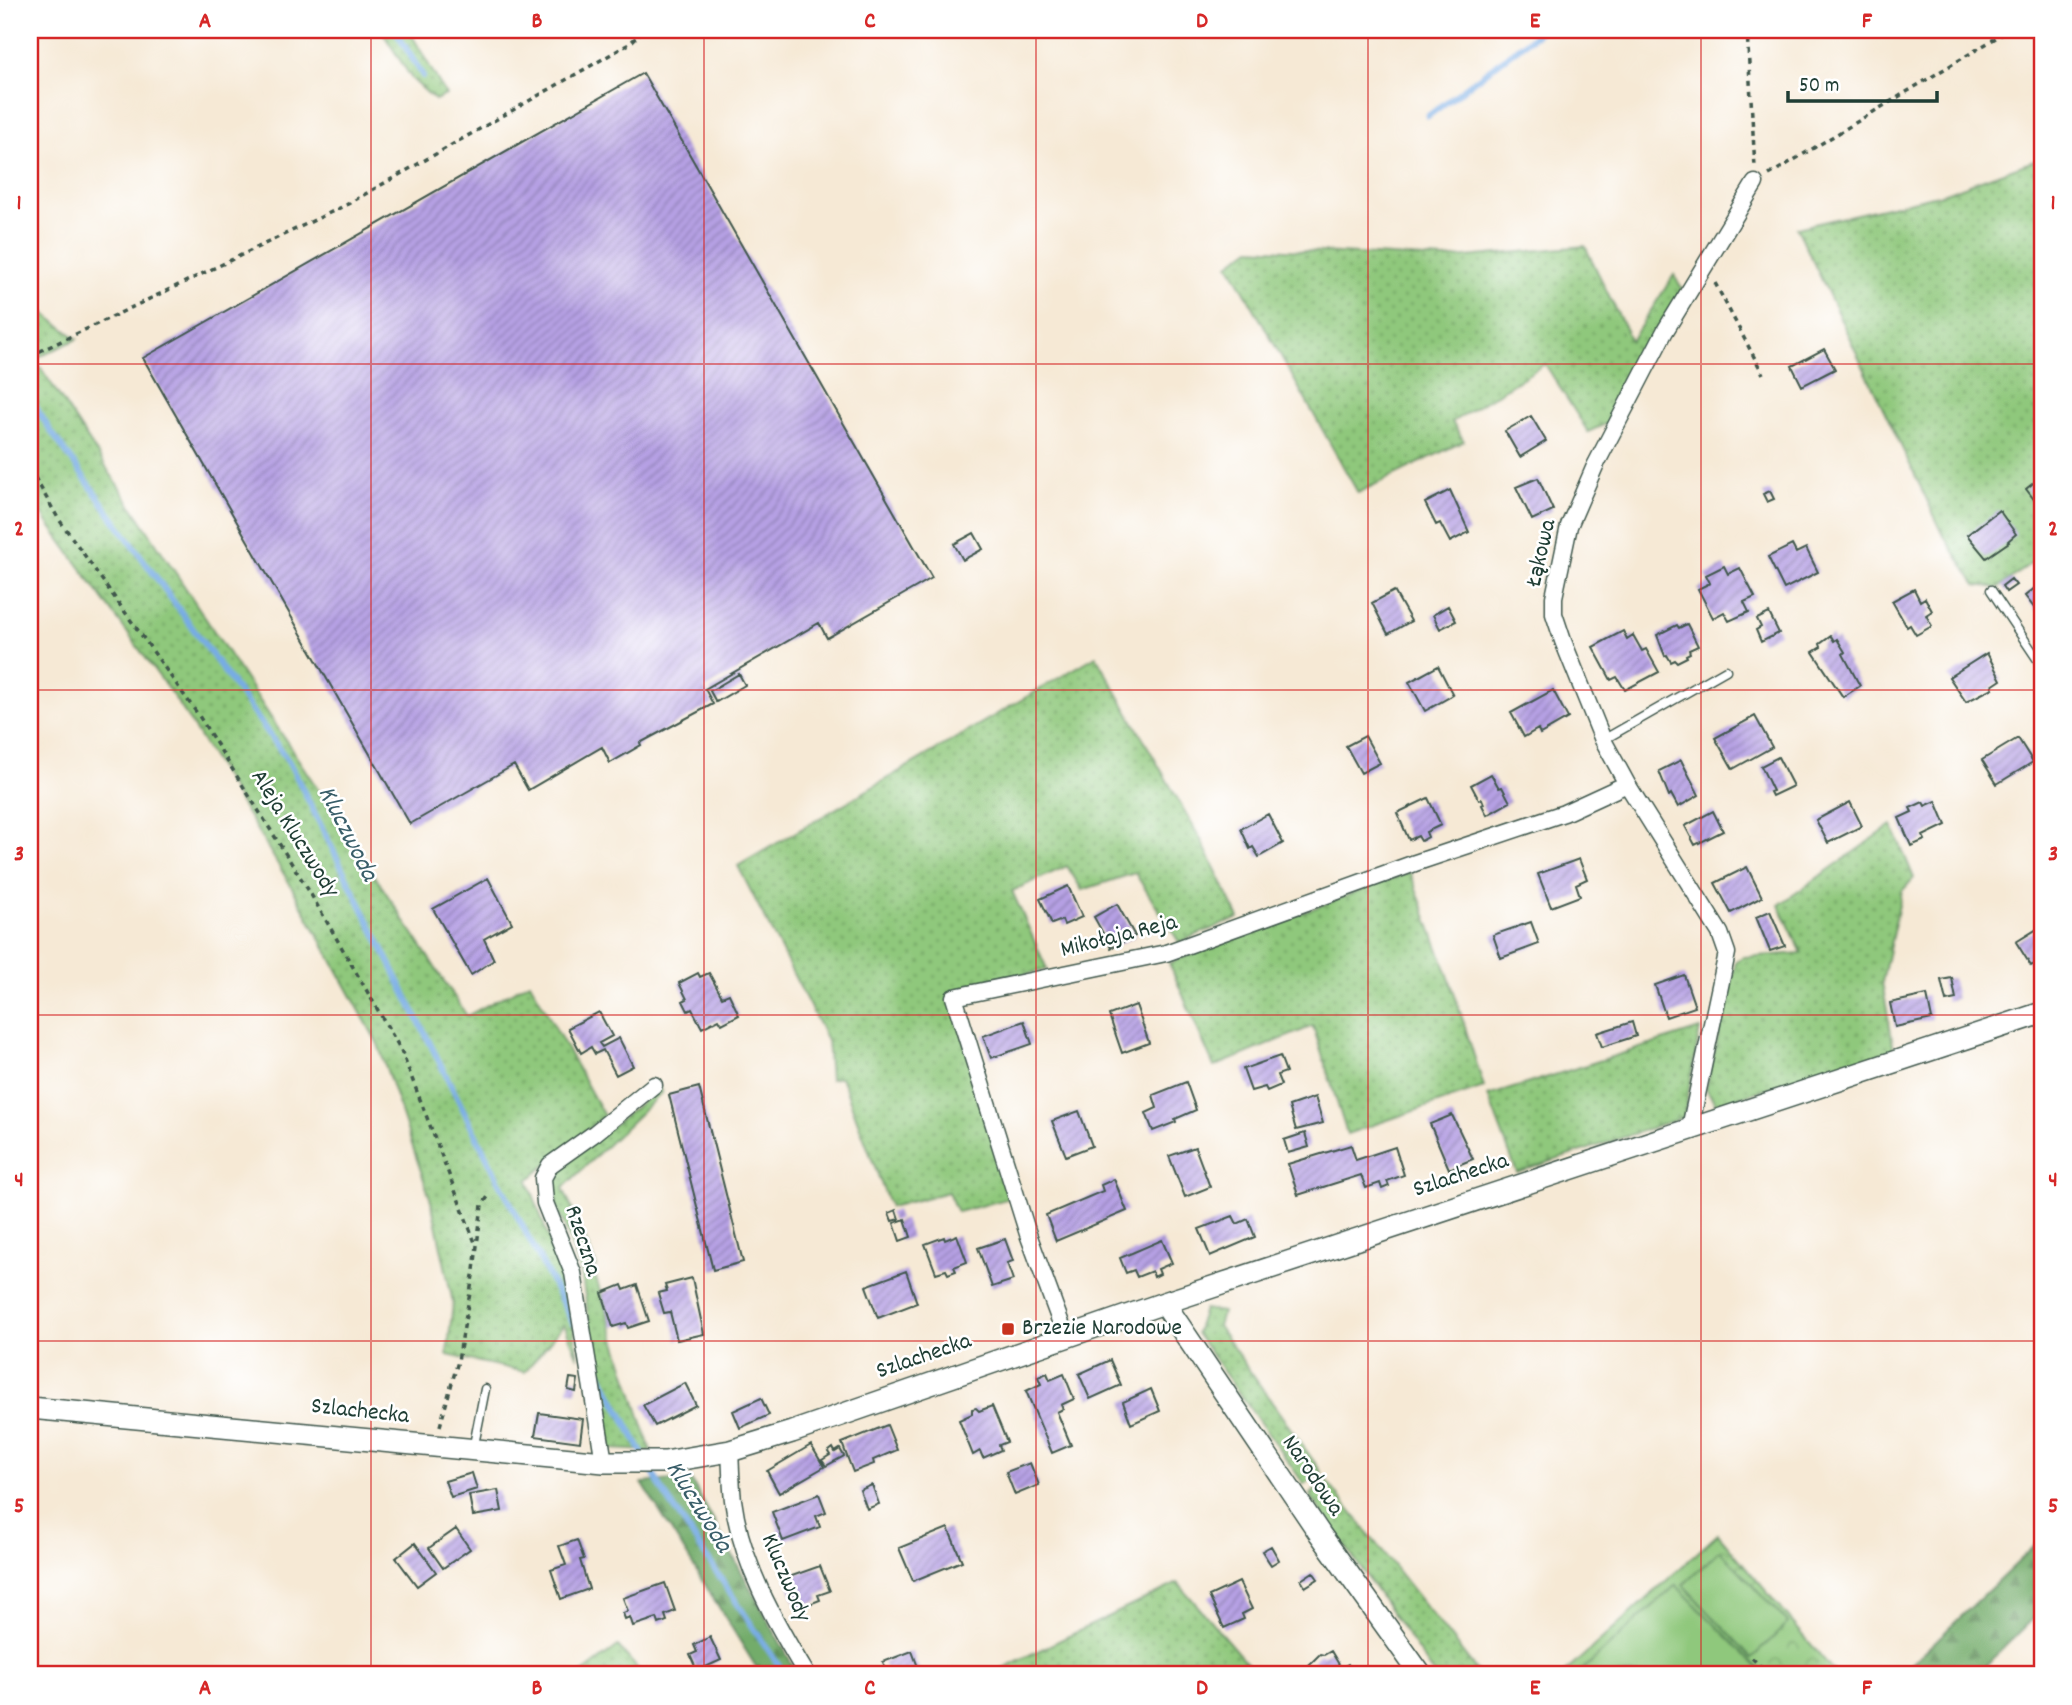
<svg xmlns="http://www.w3.org/2000/svg" width="2072" height="1705" viewBox="0 0 2072 1705" font-family="Dekko,sans-serif">
	<style>
		.grass { fill: url(#grass-dots); stroke: #578258; stroke-width: 2 }
		.forest { fill: url(#forest-firs); stroke: #497450; stroke-width: 2 }
		.park { fill: url(#park-crowns); stroke: #578258; stroke-width: 2 }
		.pitch { fill: #8fc87b; stroke: #578258; stroke-width: 2 }
		.lines { fill: none; stroke-linecap: round; stroke-linejoin: round }
		.stream { stroke: #77ace4; stroke-width: 6 }
		.building { fill: url(#building-hatch) }
		.lane-casing { stroke: #3f574c; stroke-width: 11 }
		.street-casing { stroke: #3f574c; stroke-width: 19 }
		.secondary-casing { stroke: #3f574c; stroke-width: 24 }
		.path { stroke: #3f574c; stroke-width: 3.5; stroke-dasharray: 5 5; stroke-linecap: butt }
		.lane { stroke: #fff; stroke-width: 8 }
		.street { stroke: #fff; stroke-width: 16 }
		.secondary { stroke: #fff; stroke-width: 21 }
		.grid { fill: none; stroke: #d62828; stroke-width: 2; stroke-opacity: 0.55 }
		.poi-dot { fill: #c8321e; stroke: #fff; stroke-width: 2.5 }
		.labels { text-anchor: middle; dominant-baseline: central; stroke-width: 5; stroke-linejoin: round; paint-order: stroke }
		.street-label { font-size: 24px; fill: #1f3d34; stroke: #fff }
		.poi-label { font-size: 24px; fill: #1f3d34; stroke: #fff; text-anchor: start }
		.water-label { font-size: 26px; font-style: italic; fill: #395e69; stroke: #fff }
		.neatline { fill: none; stroke: #d62828; stroke-width: 2.5 }
		.grid-label { font-size: 23px; text-anchor: middle; font-weight: bold; fill: #d62828 }
	</style>
	<defs>
		<pattern id="grass-dots" width="8" height="8" patternUnits="userSpaceOnUse" patternTransform="scale(1.75)"><rect width="8" height="8" fill="#8fc87b"/><path d="M2 2h.1M6 6h.1" fill="none" stroke="#74a466" stroke-width="1.8" stroke-linecap="round"/></pattern>
		<pattern id="forest-firs" width="22" height="20" patternUnits="userSpaceOnUse" patternTransform="scale(1.75)"><rect width="22" height="20" fill="#73ac6b"/><path d="M5 1l3.5 6h-7zM16 11l3.5 6h-7z" fill="#5e8d59"/></pattern>
		<pattern id="park-crowns" width="20" height="18" patternUnits="userSpaceOnUse" patternTransform="scale(1.75)"><rect width="20" height="18" fill="#8fc87b"/><path d="M2 6a3 3 0 1 1 6 0M12 15a3 3 0 1 1 6 0" fill="none" stroke="#74a466"/></pattern>
		<pattern id="building-hatch" width="6" height="6" patternUnits="userSpaceOnUse" patternTransform="scale(1.75)"><rect width="6" height="6" fill="#b6a0e4"/><path d="M-1 1l2-2M0 6l6-6M5 7l2-2" fill="none" stroke="#9384ba"/></pattern>
	</defs>
	<rect width="100%" height="100%" fill="#fff"/>
	<filter id="ink" filterUnits="userSpaceOnUse"><feTurbulence type="fractalNoise" baseFrequency=".0143" numOctaves="2"/><feDisplacementMap in="SourceGraphic" scale="14" xChannelSelector="R" yChannelSelector="G"/><feConvolveMatrix kernelMatrix="1 2 1 2 8 2 1 2 1" color-interpolation-filters="sRGB"/></filter>
	<filter id="wash" filterUnits="userSpaceOnUse"><feTurbulence type="fractalNoise" baseFrequency=".00686" numOctaves="4" result="noise"/><feDisplacementMap in="SourceGraphic" scale="28" xChannelSelector="R" yChannelSelector="G"/><feGaussianBlur stdDeviation="1.57" result="paint"/><feColorMatrix in="noise" values="0 0 0 0 0 0 0 0 0 0 0 0 0 0 0 0 0 1.4 0 .05"/><feComposite in="paint" operator="in"/></filter>
	<g filter="url(#wash)">
		<rect width="100%" height="100%" fill="#f6e9d5"/>
		<path class="grass" d="M381,30H409L446,95L435,100L412,79Z
			M2042,158V555L1998,588L1976,585L1945,538L1797,228L1942,194Z
			M1585,246L1631,341L1674,275L1683,290L1608,423L1588,432L1545,364L1452,422L1464,441L1358,493L1229,264L1251,248L1444,259Z
			M30,298L38,308L77,339L35,359L467,1016L530,982L604,1116L528,1180L569,1295L578,1358L564,1324L525,1372L447,1355L453,1303L431,1201L378,1044L290,884L181,707L48,523L30,493Z
			M1096,656L1201,840L1239,918L1179,942L1135,873L1082,890L1067,866L1012,891L1047,969L951,993L1010,1198L957,1212L948,1192L890,1207L841,1077L830,1079L827,1040L738,866Z
			M1892,825L1914,878L1902,891L1882,982L1894,1050L1716,1104L1706,1089L1736,961L1743,957L1802,953L1779,905Z
			M1410,872L1451,983L1484,1087L1347,1134L1313,1026L1214,1067L1169,963Z
			M1700,1029L1684,1117L1517,1173L1488,1096Z
			M659,1088L662,1092L563,1188L597,1267L593,1269L651,1451L611,1449L581,1272L551,1189L564,1165Z
			M1204,1309L1222,1312L1218,1326L1322,1473L1304,1484L1196,1333Z
			M1326,1480L1480,1675H1435L1310,1495Z
			M1178,1583L1257,1675H991L1015,1662Z
			M618,1646L643,1675H580Z"/>
		<path class="forest" d="M690,1478L798,1675H761L642,1483Z
			M2042,1539V1610L1976,1675H1900Z"/>
		<path class="park" d="M1718,1534L1837,1675H1562Z"/>
		<path class="pitch" d="M1720,1550L1788,1623L1752,1658L1683,1585Z
			M1676,1585L1765,1675H1577Z"/>
		<g class="lines">
			<path class="stream" d="M395,30L423,76
				M1428,116L1542,30
				M30,398L50,430L289,762L498,1179L573,1323
				M593,1360L644,1456
				M649,1466L664,1493L785,1675"/>
		</g>
		<g id="blocks">
			<path class="building" d="M643,73L932,578L827,638L819,623L705,689L713,704L640,743L641,745L610,763L602,747L528,790L514,765L410,824L143,358Z
				M1824,349L1835,369L1802,386L1792,366Z
				M1531,416L1546,441L1520,457L1505,431Z
				M2042,476V510L2026,489Z
				M1538,478L1553,510L1532,520L1516,487Z
				M1450,490L1469,532L1450,542L1440,523L1436,525L1425,503Z
				M1770,491L1774,499L1767,502L1763,494Z
				M1999,510L2016,534L2008,541L2009,542L1986,558L1967,535Z
				M974,533L983,549L963,560L954,544Z
				M1792,545L1796,553L1806,548L1818,572L1784,589L1768,557Z
				M1724,566L1728,574L1740,568L1755,597L1744,602L1749,612L1729,621L1724,612L1713,618L1698,589L1710,583L1706,575Z
				M2011,579L2016,585L2006,592L2002,586Z
				M2041,583L2042,586V618L2025,596Z
				M1914,589L1920,601L1925,598L1932,611L1926,615L1932,626L1916,635L1910,625L1907,627L1892,601Z
				M1394,591L1411,621L1388,634L1372,603Z
				M1448,606L1456,621L1440,629L1433,615Z
				M1769,613L1779,633L1761,642L1756,630L1761,627L1757,619Z
				M1687,624L1698,646L1689,650L1690,653L1686,655L1687,657L1677,662L1675,660L1671,662L1667,655L1665,656L1657,635L1677,625L1679,628Z
				M1623,631L1627,639L1633,635L1642,651L1646,649L1659,672L1625,690L1617,677L1611,680L1593,647Z
				M1831,636L1834,641L1837,639L1845,652L1843,654L1860,686L1843,697L1813,652L1821,647L1820,644Z
				M1987,653L2001,680L1992,686L1993,688L1966,702L1949,677Z
				M1438,666L1453,695L1425,711L1409,682Z
				M739,674L745,685L716,702L710,691Z
				M1553,690L1568,718L1540,734L1538,729L1524,737L1511,713Z
				M1755,716L1772,747L1733,769L1715,738Z
				M1365,736L1380,763L1361,773L1346,746Z
				M2018,738L2033,762L1997,784L1982,760Z
				M1778,757L1793,786L1772,796L1770,792L1773,791L1761,766Z
				M1681,760L1699,795L1678,807L1671,794L1669,796L1659,771Z
				M1491,774L1499,788L1502,787L1510,802L1487,815L1482,805L1484,804L1482,799L1479,800L1471,785Z
				M1428,798L1441,825L1426,832L1428,837L1421,841L1418,836L1409,840L1397,813Z
				M1936,801L1946,825L1923,836L1925,840L1911,846L1899,818L1912,812L1910,808L1923,802L1925,806Z
				M1850,802L1862,826L1828,843L1816,820Z
				M1713,811L1723,831L1695,845L1685,826Z
				M1268,814L1283,843L1259,857L1253,847L1250,849L1241,829Z
				M1579,859L1587,879L1576,884L1580,896L1551,907L1538,874Z
				M1747,867L1762,897L1731,913L1715,883Z
				M488,878L512,923L484,939L494,960L471,975L433,909Z
				M1068,886L1082,917L1064,925L1062,920L1052,924L1040,899Z
				M1117,904L1135,936L1111,948L1094,917Z
				M1770,911L1785,946L1770,951L1756,917Z
				M1531,922L1539,944L1501,958L1493,935Z
				M2042,926V960L2031,966L2016,942Z
				M698,973L700,977L709,973L722,997L729,994L739,1015L722,1024L719,1019L702,1028L692,1009L688,1011L683,1001L687,999L679,983Z
				M1684,975L1695,1007L1666,1017L1655,985Z
				M1952,978L1956,999L1946,1001L1941,980Z
				M1927,995L1932,1019L1895,1027L1890,1003Z
				M1136,1005L1149,1043L1122,1053L1109,1015Z
				M599,1012L612,1036L599,1043L602,1047L619,1038L633,1066L616,1075L603,1050L595,1054L591,1047L581,1053L568,1028Z
				M1024,1021L1032,1044L991,1058L983,1036Z
				M1632,1022L1636,1036L1602,1047L1597,1033Z
				M1280,1056L1286,1072L1277,1075L1281,1085L1267,1091L1265,1087L1251,1091L1243,1069Z
				M1186,1082L1196,1110L1175,1119L1176,1122L1153,1131L1146,1113L1157,1108L1153,1095Z
				M699,1087L743,1262L713,1270L669,1095Z
				M1315,1097L1323,1123L1296,1130L1289,1106Z
				M1079,1111L1092,1146L1066,1156L1052,1121Z
				M1452,1115L1473,1159L1449,1169L1430,1124Z
				M1305,1133L1309,1147L1288,1153L1284,1140Z
				M1351,1145L1356,1160L1395,1147L1404,1175L1387,1181L1389,1186L1382,1189L1380,1183L1366,1188L1361,1175L1298,1195L1288,1164Z
				M1195,1147L1210,1187L1185,1197L1169,1156Z
				M1114,1179L1127,1211L1056,1241L1046,1215L1103,1191L1101,1185Z
				M896,1210L899,1219L892,1221L889,1213Z
				M1233,1216L1237,1224L1248,1219L1255,1237L1210,1256L1199,1229Z
				M905,1219L911,1237L900,1241L894,1223Z
				M957,1235L967,1262L954,1267L956,1271L948,1274L946,1270L936,1273L925,1244L944,1237L945,1240Z
				M1005,1239L1013,1261L1007,1263L1013,1280L992,1287L978,1248Z
				M1162,1240L1172,1263L1158,1269L1160,1274L1154,1277L1152,1271L1137,1277L1134,1270L1126,1273L1120,1258Z
				M906,1271L917,1303L878,1318L866,1286Z
				M692,1278L704,1334L677,1340L670,1312L664,1313L658,1293L667,1291L665,1285Z
				M622,1285L624,1290L637,1285L649,1321L628,1328L626,1323L613,1327L602,1293Z
				M1110,1360L1121,1385L1090,1399L1079,1374Z
				M1047,1373L1050,1380L1064,1374L1074,1399L1061,1405L1063,1409L1057,1412L1071,1445L1052,1453L1026,1391L1041,1384L1038,1377Z
				M570,1378L578,1379L576,1392L568,1390Z
				M685,1383L696,1405L655,1426L643,1405Z
				M1151,1389L1160,1411L1131,1424L1123,1402Z
				M761,1398L769,1415L740,1428L733,1411Z
				M992,1406L1007,1442L999,1445L1001,1450L983,1458L980,1451L973,1455L959,1420L972,1414V1409L976,1408L979,1411Z
				M539,1413L583,1419L580,1442L535,1436Z
				M887,1425L897,1450L873,1460L874,1464L853,1472L842,1443Z
				M811,1445L824,1467L779,1493L767,1471Z
				M833,1448L835,1452L840,1449L844,1456L826,1466L822,1460L830,1455L828,1452Z
				M1030,1463L1039,1485L1015,1495L1006,1472Z
				M472,1473L477,1489L451,1497L445,1481Z
				M872,1485L879,1504L867,1509L860,1490Z
				M498,1490L502,1511L473,1516L469,1495Z
				M819,1494L826,1512L816,1516L820,1527L783,1541L772,1512Z
				M948,1528L962,1561L913,1581L899,1548Z
				M456,1529L470,1549L443,1568L429,1548Z
				M577,1540L584,1559L580,1560L589,1589L561,1599L551,1570L566,1565L559,1546Z
				M415,1543L436,1572L417,1586L396,1558Z
				M1271,1546L1279,1560L1271,1565L1262,1551Z
				M820,1566L830,1591L818,1595L820,1600L797,1609L786,1578Z
				M1313,1572L1318,1579L1305,1587L1301,1580Z
				M1239,1582L1252,1609L1242,1614L1244,1619L1224,1628L1209,1596Z
				M665,1583L675,1611L665,1615L667,1621L659,1624L657,1618L633,1626L630,1617L625,1619L623,1613L628,1611L623,1598Z
				M710,1637L721,1660L697,1671L690,1655L697,1652L694,1645Z
				M912,1651L921,1675H888L883,1662Z
				M1331,1651L1341,1668L1348,1664L1354,1674L1312,1675V1670L1309,1665L1320,1654L1324,1655Z"/>
		</g>
	</g>
	<g filter="url(#ink)">
		<use href="#blocks" fill-opacity="0" stroke="#3f574c" stroke-width="2"/>
		<g class="lines">
			<defs>
				<path id="lane" d="M1991,590L2042,666
					M1603,740L1726,670
					M473,1450L485,1389"/>
				<path id="street" d="M1690,1128L1727,953L1720,933L1627,784L1603,740L1563,641L1554,614V597L1569,526L1595,466L1665,331L1755,183
					M1066,1337L1028,1234L954,997L1166,953L1415,863L1564,813L1627,784
					M730,1451C731,1467 731,1484 733,1500C741,1563 775,1622 807,1675
					M604,1462L573,1273L545,1203L543,1178L550,1165L595,1133L654,1085"/>
				<path id="secondary" d="M1164,1303L1320,1534L1421,1675
					M30,1408L604,1462H665L730,1451L792,1432L1164,1303L2042,1013"/>
			</defs>
			<use href="#lane" class="lane-casing"/>
			<use href="#street" class="street-casing"/>
			<use href="#secondary" class="secondary-casing"/>
			<path class="path" d="M1747,30L1755,167
				M1769,175L2009,30
				M1715,283L1763,374
				M30,356L346,205L629,44L644,30
				M30,469L58,518L199,716L309,891L401,1050L476,1245
				M440,1426L458,1361L474,1270L482,1205L490,1194
				M1752,1658L1769,1675"/>
			<use href="#lane" class="lane"/>
			<use href="#street" class="street"/>
			<use href="#secondary" class="secondary"/>
		</g>
	</g>
	<path class="grid" d="M371,30V1675M704,30V1675M1036,30V1675M1368,30V1675M1701,30V1675M30,364H2042M30,690H2042M30,1015H2042M30,1341H2042"/>
	<rect class="poi-dot" x="1001" y="1322" width="14" height="14" rx="3.5"/>
	<g class="labels">
		<g class="street-label">
			<text transform="translate(1542 553) rotate(-77)">Łąkowa</text>
			<text transform="translate(294 834) rotate(58)">Aleja Kluczwody</text>
			<text transform="translate(1119 937) rotate(-14)">Mikołaja Reja</text>
			<text transform="translate(1461 1176) rotate(-18)">Szlachecka</text>
			<text transform="translate(582 1241) rotate(72)">Rzeczna</text>
			<text transform="translate(924 1357) rotate(-19)">Szlachecka</text>
			<text transform="translate(360 1412) rotate(6)">Szlachecka</text>
			<text transform="translate(1312 1476) rotate(56)">Narodowa</text>
			<text transform="translate(785 1578) rotate(67)">Kluczwody</text>
		</g>
		<g class="poi-label">
			<text x="1022" y="1329">Brzezie Narodowe</text>
		</g>
		<g class="water-label">
			<text transform="translate(347 834) rotate(63)">Kluczwoda</text>
			<text transform="translate(698 1507) rotate(58)">Kluczwoda</text>
		</g>
	</g>
	<rect width="2072" height="1705" fill="none" stroke="#fff" stroke-width="77"/>
	<path d="M1788 91v10h149v-10" fill="none" stroke="#1f3d34" stroke-width="3.5"/>
	<text x="1799" y="91" font-size="21" fill="#1f3d34" stroke="#ffffff" stroke-width="5" paint-order="stroke">50 m</text>
	<rect x="38" y="38" width="1996" height="1628" class="neatline"/>
	<g class="grid-label">
		<text x="205" y="27">A</text>
		<text x="537" y="27">B</text>
		<text x="870" y="27">C</text>
		<text x="1202" y="27">D</text>
		<text x="1535" y="27">E</text>
		<text x="1867" y="27">F</text>
		<text x="19" y="209">1</text>
		<text x="2053" y="209">1</text>
		<text x="19" y="535">2</text>
		<text x="2053" y="535">2</text>
		<text x="19" y="860">3</text>
		<text x="2053" y="860">3</text>
		<text x="19" y="1186">4</text>
		<text x="2053" y="1186">4</text>
		<text x="19" y="1512">5</text>
		<text x="2053" y="1512">5</text>
		<text x="205" y="1694">A</text>
		<text x="537" y="1694">B</text>
		<text x="870" y="1694">C</text>
		<text x="1202" y="1694">D</text>
		<text x="1535" y="1694">E</text>
		<text x="1867" y="1694">F</text>
	</g>
</svg>
